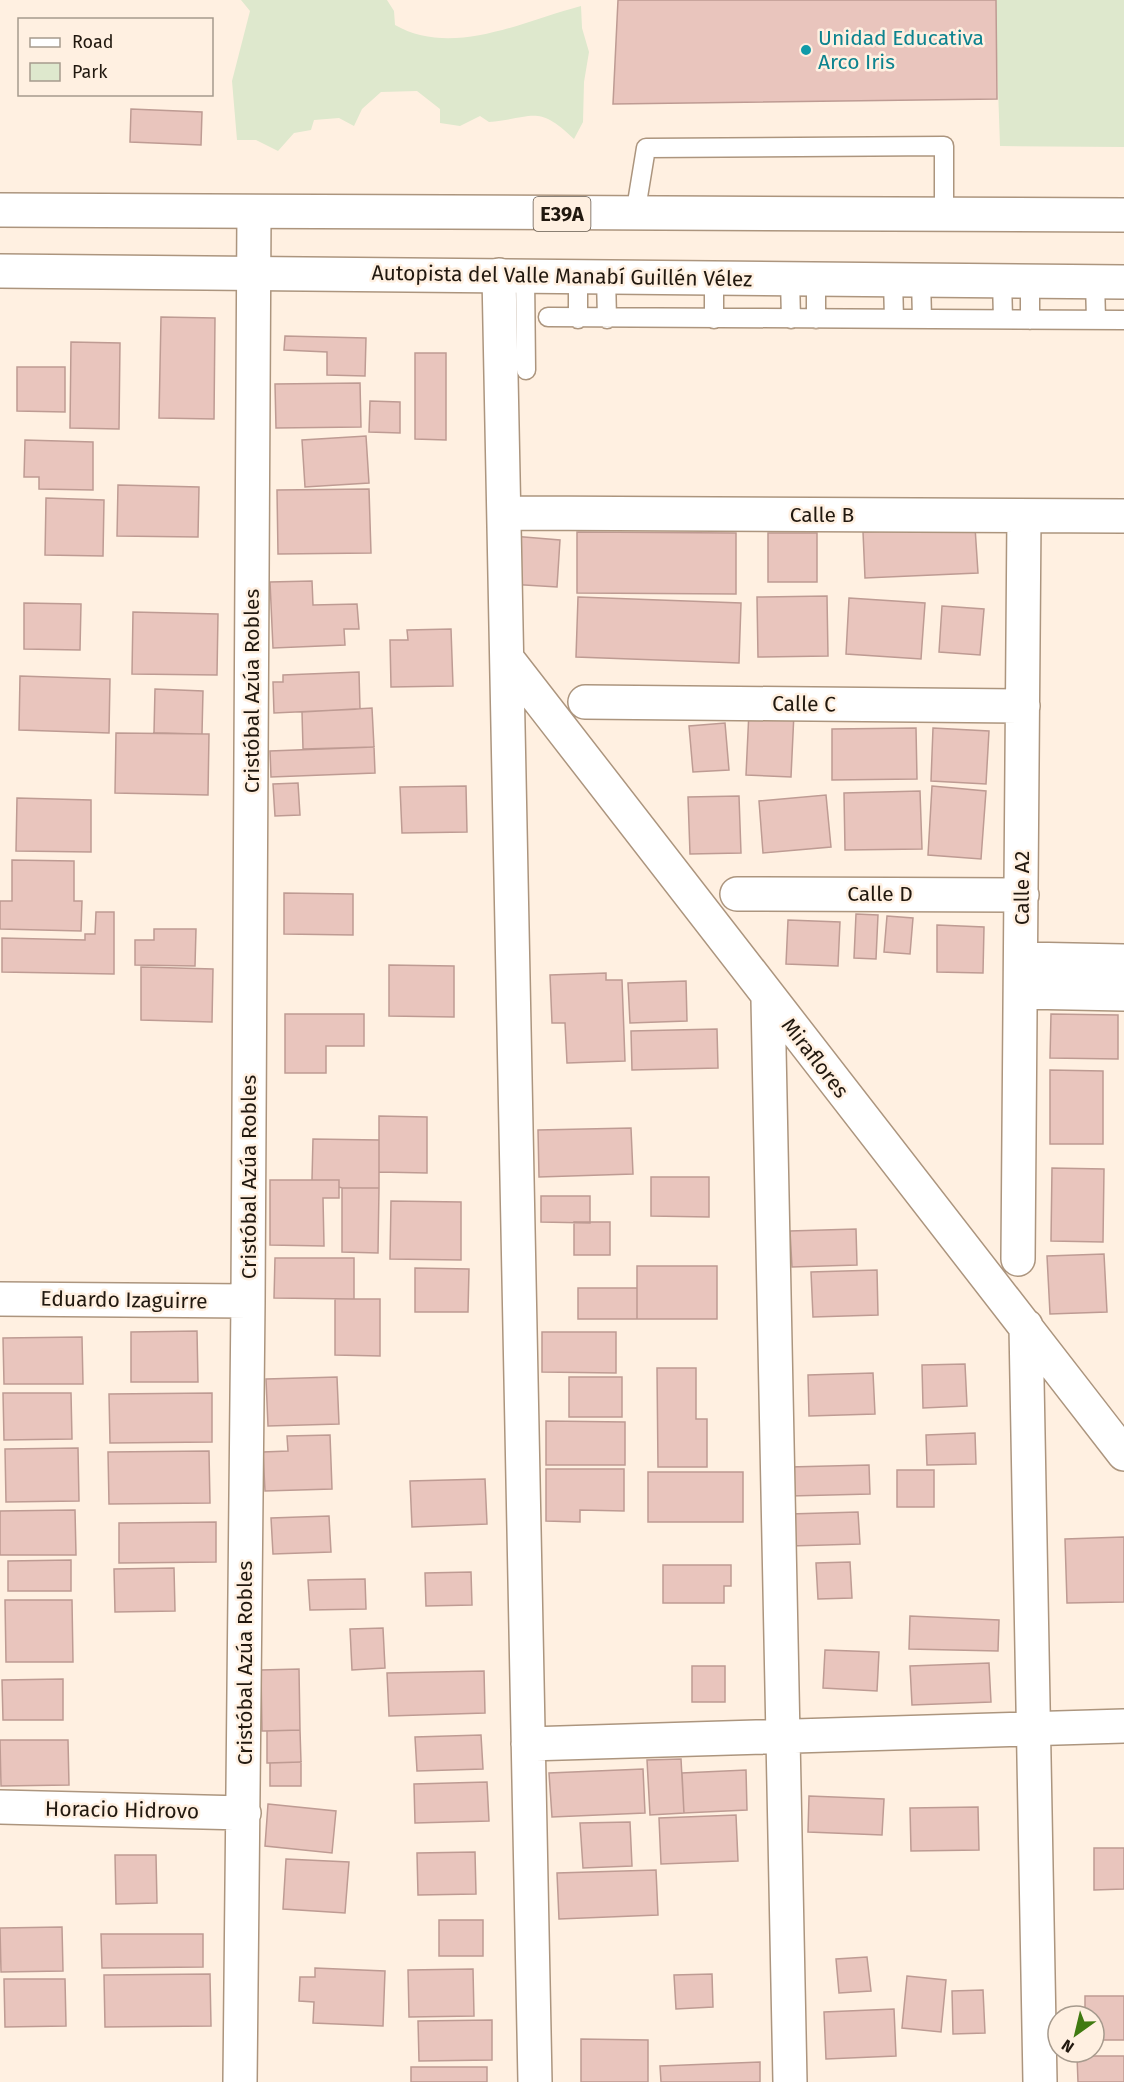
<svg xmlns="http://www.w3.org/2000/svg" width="1124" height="2082" viewBox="0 0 1124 2082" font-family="'Fira Sans',sans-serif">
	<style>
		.green { fill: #dee8cd }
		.building { fill: #e9c5bd; stroke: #be9b93; stroke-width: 1.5 }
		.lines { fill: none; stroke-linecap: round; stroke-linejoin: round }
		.service-casing { stroke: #ac957e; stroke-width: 21 }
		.minor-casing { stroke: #ac957e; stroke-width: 36 }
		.primary-casing { stroke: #ac957e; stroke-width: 36 }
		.service { stroke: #fff; stroke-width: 18 }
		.minor { stroke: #fff; stroke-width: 33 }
		.primary { stroke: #fff; stroke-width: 33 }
		.culture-dot { fill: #0f9aa8; stroke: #fff0e1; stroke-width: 2 }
		.labels { text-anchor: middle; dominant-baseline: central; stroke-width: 5; stroke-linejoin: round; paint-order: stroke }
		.shield { fill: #fff0e1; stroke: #64594e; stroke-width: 1.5 }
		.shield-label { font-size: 20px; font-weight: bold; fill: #21180f }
		.culture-label { font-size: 21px; fill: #0d838f; stroke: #fff0e1; text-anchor: start }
		.street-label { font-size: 21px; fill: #21180f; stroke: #fff0e1 }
	</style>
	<rect width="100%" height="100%" fill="#fff0e1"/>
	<path class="green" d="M241,0H387L394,11L395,25C453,58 523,21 581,6L582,28L589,52L584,82L583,122L574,139C537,104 535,118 489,122L480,116L460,126L440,123V109L417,91L381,92L362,109L354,126L339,118L314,120L311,130L294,133L278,151L256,140H237L232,81L250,11Z
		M995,0H1124V147L1000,146Z"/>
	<path class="building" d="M618,0H996L997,99L613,104Z
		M131,109L202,112L201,145L130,142Z
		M161,317L215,318L214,419L159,418Z
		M285,336L366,338L365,376L327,375V352L284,350Z
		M71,342L120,343L119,429L70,428Z
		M415,353H446V440L415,439Z
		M17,367H65V412L17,411Z
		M360,383L361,427L276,428L275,384Z
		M370,401L400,402V433L369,432Z
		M366,436L369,483L305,487L302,440Z
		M25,440L93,442V490L39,489V477H24Z
		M118,485L199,487L198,537L117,536Z
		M369,489L371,553L278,554L277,490Z
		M46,498L104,500L103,556L45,555Z
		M975,527L978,573L865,578L863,532Z
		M577,532L736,533V594L577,593Z
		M768,533H817V582H768Z
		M512,536L560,540L557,587L508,584Z
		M312,581L313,605L357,604L359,629H344L345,645L273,648L270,582Z
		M827,596L828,656L758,657L757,597Z
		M578,597L741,603L739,663L576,657Z
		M849,598L925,603L921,659L846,654Z
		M24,603L81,604L80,650L24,649Z
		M942,606L984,609L980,655L939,652Z
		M133,612L218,614L217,675L132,674Z
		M451,629L453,686L391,687L390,640H408L407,630Z
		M359,672L360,709L274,713L273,682H283V675Z
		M20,676L110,679L109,733L19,730Z
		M155,689L203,691L202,734L154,733Z
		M372,708L374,747L303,749L302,712Z
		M749,711L794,713L791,777L746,775Z
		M725,723L729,770L693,772L689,726Z
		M916,728L917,779L832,780V729Z
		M933,728L989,731L986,784L931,781Z
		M116,733L209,734L208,795L115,793Z
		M374,747L375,773L271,777L270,751Z
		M298,783L300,815L275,816L273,784Z
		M466,786L467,832L402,833L400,787Z
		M932,786L986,791L981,859L928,855Z
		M920,791L922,849L845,850L844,793Z
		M826,795L831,847L763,853L759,801Z
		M739,796L741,853L690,854L688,797Z
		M17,798L91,800V852L16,851Z
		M12,860L74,861V901H82L81,931L0,929V901H12Z
		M284,893L353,894V935L284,934Z
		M96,912H114V974L2,972V938L85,940V934H95Z
		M856,914L878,915L876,959L854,958Z
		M887,916L913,918L910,954L884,952Z
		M788,920L840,922L838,966L786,964Z
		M937,925L984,927L983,973L937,972Z
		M154,929H196L195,966L135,965V940H154Z
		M389,965L454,966V1017L389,1016Z
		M141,967L213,969L212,1022L141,1020Z
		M606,973V980H622L625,1061L567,1063L565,1023H552L550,975Z
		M686,981L687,1021L630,1023L628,983Z
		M285,1014H364V1046H326V1073H285Z
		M1051,1014L1118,1015V1059L1050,1058Z
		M717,1029L718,1068L632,1070L631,1031Z
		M1050,1070L1103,1071V1144H1050Z
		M379,1116L427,1117V1173L379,1172Z
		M631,1128L633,1174L539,1177L538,1130Z
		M313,1139L379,1140V1188H342L339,1187V1180H312Z
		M1052,1168L1104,1169L1103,1242L1051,1241Z
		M651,1177H709V1217L651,1216Z
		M270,1180H339V1198H323L324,1246L270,1245Z
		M342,1188H379L378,1253L342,1252Z
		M541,1196H590V1223L541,1222Z
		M391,1201L461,1202V1260L390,1259Z
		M574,1222H610V1255H574Z
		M856,1229L857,1265L792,1267L790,1231Z
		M1104,1254L1107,1312L1050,1314L1047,1256Z
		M275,1258H354V1299L274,1298Z
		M637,1266H717V1319H637Z
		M415,1268L469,1269L468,1312H415Z
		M877,1270L878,1315L813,1317L811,1272Z
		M578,1288H637V1319H578Z
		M335,1299H380V1356L335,1355Z
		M197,1331L198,1382H131V1332Z
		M542,1332H616V1373L542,1372Z
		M82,1337L83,1384H4L3,1338Z
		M965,1364L967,1406L923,1408L922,1365Z
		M657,1368H696V1419H707V1467H658Z
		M873,1373L875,1414L809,1416L808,1375Z
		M337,1377L339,1424L268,1426L266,1379Z
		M569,1377H622V1417H569Z
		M3,1393H71L72,1439L4,1440Z
		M212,1393V1442L110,1443L109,1394Z
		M546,1421L625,1422V1465H546Z
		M975,1433L976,1464L927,1465L926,1435Z
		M330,1435L332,1489L265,1491L263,1452L288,1451L287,1436Z
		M78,1448L79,1501L6,1502L5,1449Z
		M209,1451L210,1503L109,1504L108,1452Z
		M869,1465L870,1494L790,1496L789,1467Z
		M546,1469H624V1511L580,1510V1522L546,1521Z
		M897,1470H934V1507H897Z
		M648,1472H743V1522H648Z
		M485,1479L487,1524L412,1527L410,1481Z
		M75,1510L76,1555H0V1511Z
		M858,1512L860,1544L790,1546L789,1514Z
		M329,1516L331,1552L273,1554L271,1518Z
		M216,1522V1562L119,1563V1523Z
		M1124,1537V1602L1067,1603L1065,1539Z
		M71,1560V1591H8V1561Z
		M850,1562L852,1598L818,1599L816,1563Z
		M663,1565H731V1586H724V1603H663Z
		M174,1568L175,1611L115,1612L114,1569Z
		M471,1572L472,1605L426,1606L425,1573Z
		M365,1579L366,1609L310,1610L308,1580Z
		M5,1600H72L73,1662H6Z
		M910,1616L999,1620L998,1651L909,1649Z
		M383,1628L385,1668L352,1670L350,1629Z
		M825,1650L879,1652L877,1691L823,1688Z
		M989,1663L991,1702L912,1705L910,1666Z
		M692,1666H725V1702H692Z
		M299,1669L300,1730L262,1731L261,1670Z
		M484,1671L485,1713L389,1716L387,1673Z
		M63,1679V1720H3L2,1680Z
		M300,1730L301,1762L267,1763V1731Z
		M481,1735L483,1769L417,1771L415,1737Z
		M0,1740H68L69,1785L1,1786Z
		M681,1759L684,1813L650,1815L647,1760Z
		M301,1762V1786H270V1763Z
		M643,1769L645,1813L552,1817L549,1773Z
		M746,1770L747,1810L684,1813L682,1773Z
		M487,1782L489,1821L415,1823L414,1784Z
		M809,1796L884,1799L882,1835L808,1832Z
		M268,1804L336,1811L332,1853L265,1846Z
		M978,1807L979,1850L911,1851L910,1808Z
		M736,1815L738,1861L661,1864L659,1818Z
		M630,1822L632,1866L583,1868L580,1823Z
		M1094,1848H1124V1889L1094,1890Z
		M475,1852L476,1894L418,1895L417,1853Z
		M115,1855H156L157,1903L116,1904Z
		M286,1859L349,1862L345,1913L283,1909Z
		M656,1870L658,1915L559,1919L557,1873Z
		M439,1920H483V1956H439Z
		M62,1927L63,1971L1,1972L0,1928Z
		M101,1934H203V1967L102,1968Z
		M867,1957L871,1991L839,1993L836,1959Z
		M315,1968L385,1971L383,2026L313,2023L314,2002L299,2001L300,1977H315Z
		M473,1969L474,2016L409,2017L408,1970Z
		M210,1974L211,2026L105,2027L104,1975Z
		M712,1974L713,2007L676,2009L674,1975Z
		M907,1976L946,1980L941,2032L902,2028Z
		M4,1979H65L66,2026L5,2027Z
		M983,1990L985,2033L953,2034L952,1991Z
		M1085,1996H1124V2040H1094V2016H1085Z
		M894,2009L896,2056L826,2059L824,2012Z
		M492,2020V2060L419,2061L418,2021Z
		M581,2039L648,2040V2082H581Z
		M1077,2056H1124V2082H1078Z
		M760,2062V2082H661L660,2066Z
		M411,2067H487V2082H411Z"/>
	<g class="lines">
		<defs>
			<path id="service" d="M635,215L646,148L944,146V214
				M525,275L526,370
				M578,276V319
				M606,277L607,319
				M714,278V319
				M790,279L791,319
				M816,279V319
				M921,279L922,319
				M893,280L894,319
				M1002,280L1003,319
				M1030,281V320
				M1095,282L1096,319
				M548,317L1124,320"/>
			<path id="minor" d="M499,275L535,2082
				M519,513L1124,516
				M509,661L1124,1454
				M585,702L1023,706
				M737,894L1022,895
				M1022,959L1124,961
				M1022,992L1124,994
				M768,999L790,2082
				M1018,1259L1024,516
				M0,1299L248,1301
				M1026,1326L1040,2082
				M528,1744L1124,1726
				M0,1807L244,1813
				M240,2082L248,1301L254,212"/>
			<path id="primary" d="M0,210L1124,215
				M0,271L1124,282"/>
		</defs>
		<use href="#service" class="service-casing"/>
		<use href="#minor" class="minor-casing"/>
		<use href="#primary" class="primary-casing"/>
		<use href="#service" class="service"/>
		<use href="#minor" class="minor"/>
		<use href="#primary" class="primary"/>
	</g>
	<circle class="culture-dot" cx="806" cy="50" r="6"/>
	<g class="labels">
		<rect class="shield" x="533.5" y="197" width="57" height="34" rx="4.5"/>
		<g class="shield-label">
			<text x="562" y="214">E39A</text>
		</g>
		<g class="culture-label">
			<text x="818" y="38">Unidad Educativa<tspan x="818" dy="24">Arco Iris</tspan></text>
		</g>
		<g class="street-label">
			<text transform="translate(562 276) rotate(1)">Autopista del Valle Manabí Guillén Vélez</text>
			<text x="822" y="515">Calle B</text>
			<text transform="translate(252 691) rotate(-90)">Cristóbal Azúa Robles</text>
			<text transform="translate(804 704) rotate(1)">Calle C</text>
			<text transform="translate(1022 888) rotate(-90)">Calle A2</text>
			<text x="880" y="894">Calle D</text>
			<text transform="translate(815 1058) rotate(52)">Miraflores</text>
			<text transform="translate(249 1177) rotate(-90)">Cristóbal Azúa Robles</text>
			<text transform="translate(124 1300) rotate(1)">Eduardo Izaguirre</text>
			<text transform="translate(245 1663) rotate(-90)">Cristóbal Azúa Robles</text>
			<text transform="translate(122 1810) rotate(1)">Horacio Hidrovo</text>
		</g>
	</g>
	<rect x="18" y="18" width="195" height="78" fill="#fff0e1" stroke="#a69a8d" stroke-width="1.5"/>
	<rect x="30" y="38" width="30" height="9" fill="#ffffff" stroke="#a69a8d" stroke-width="1.5"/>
	<text x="72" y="48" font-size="18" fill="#21180f">Road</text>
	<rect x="30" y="63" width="30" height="18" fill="#dee8cd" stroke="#a69a8d" stroke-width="1.5"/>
	<text x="72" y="78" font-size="18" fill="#21180f">Park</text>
	<g transform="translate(1076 2034) rotate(214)"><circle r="28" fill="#fff0e1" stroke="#a69a8d" stroke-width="1.5"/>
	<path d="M0-4.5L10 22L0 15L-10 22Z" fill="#407a11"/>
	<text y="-9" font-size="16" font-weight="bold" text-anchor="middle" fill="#21180f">N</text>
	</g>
</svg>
